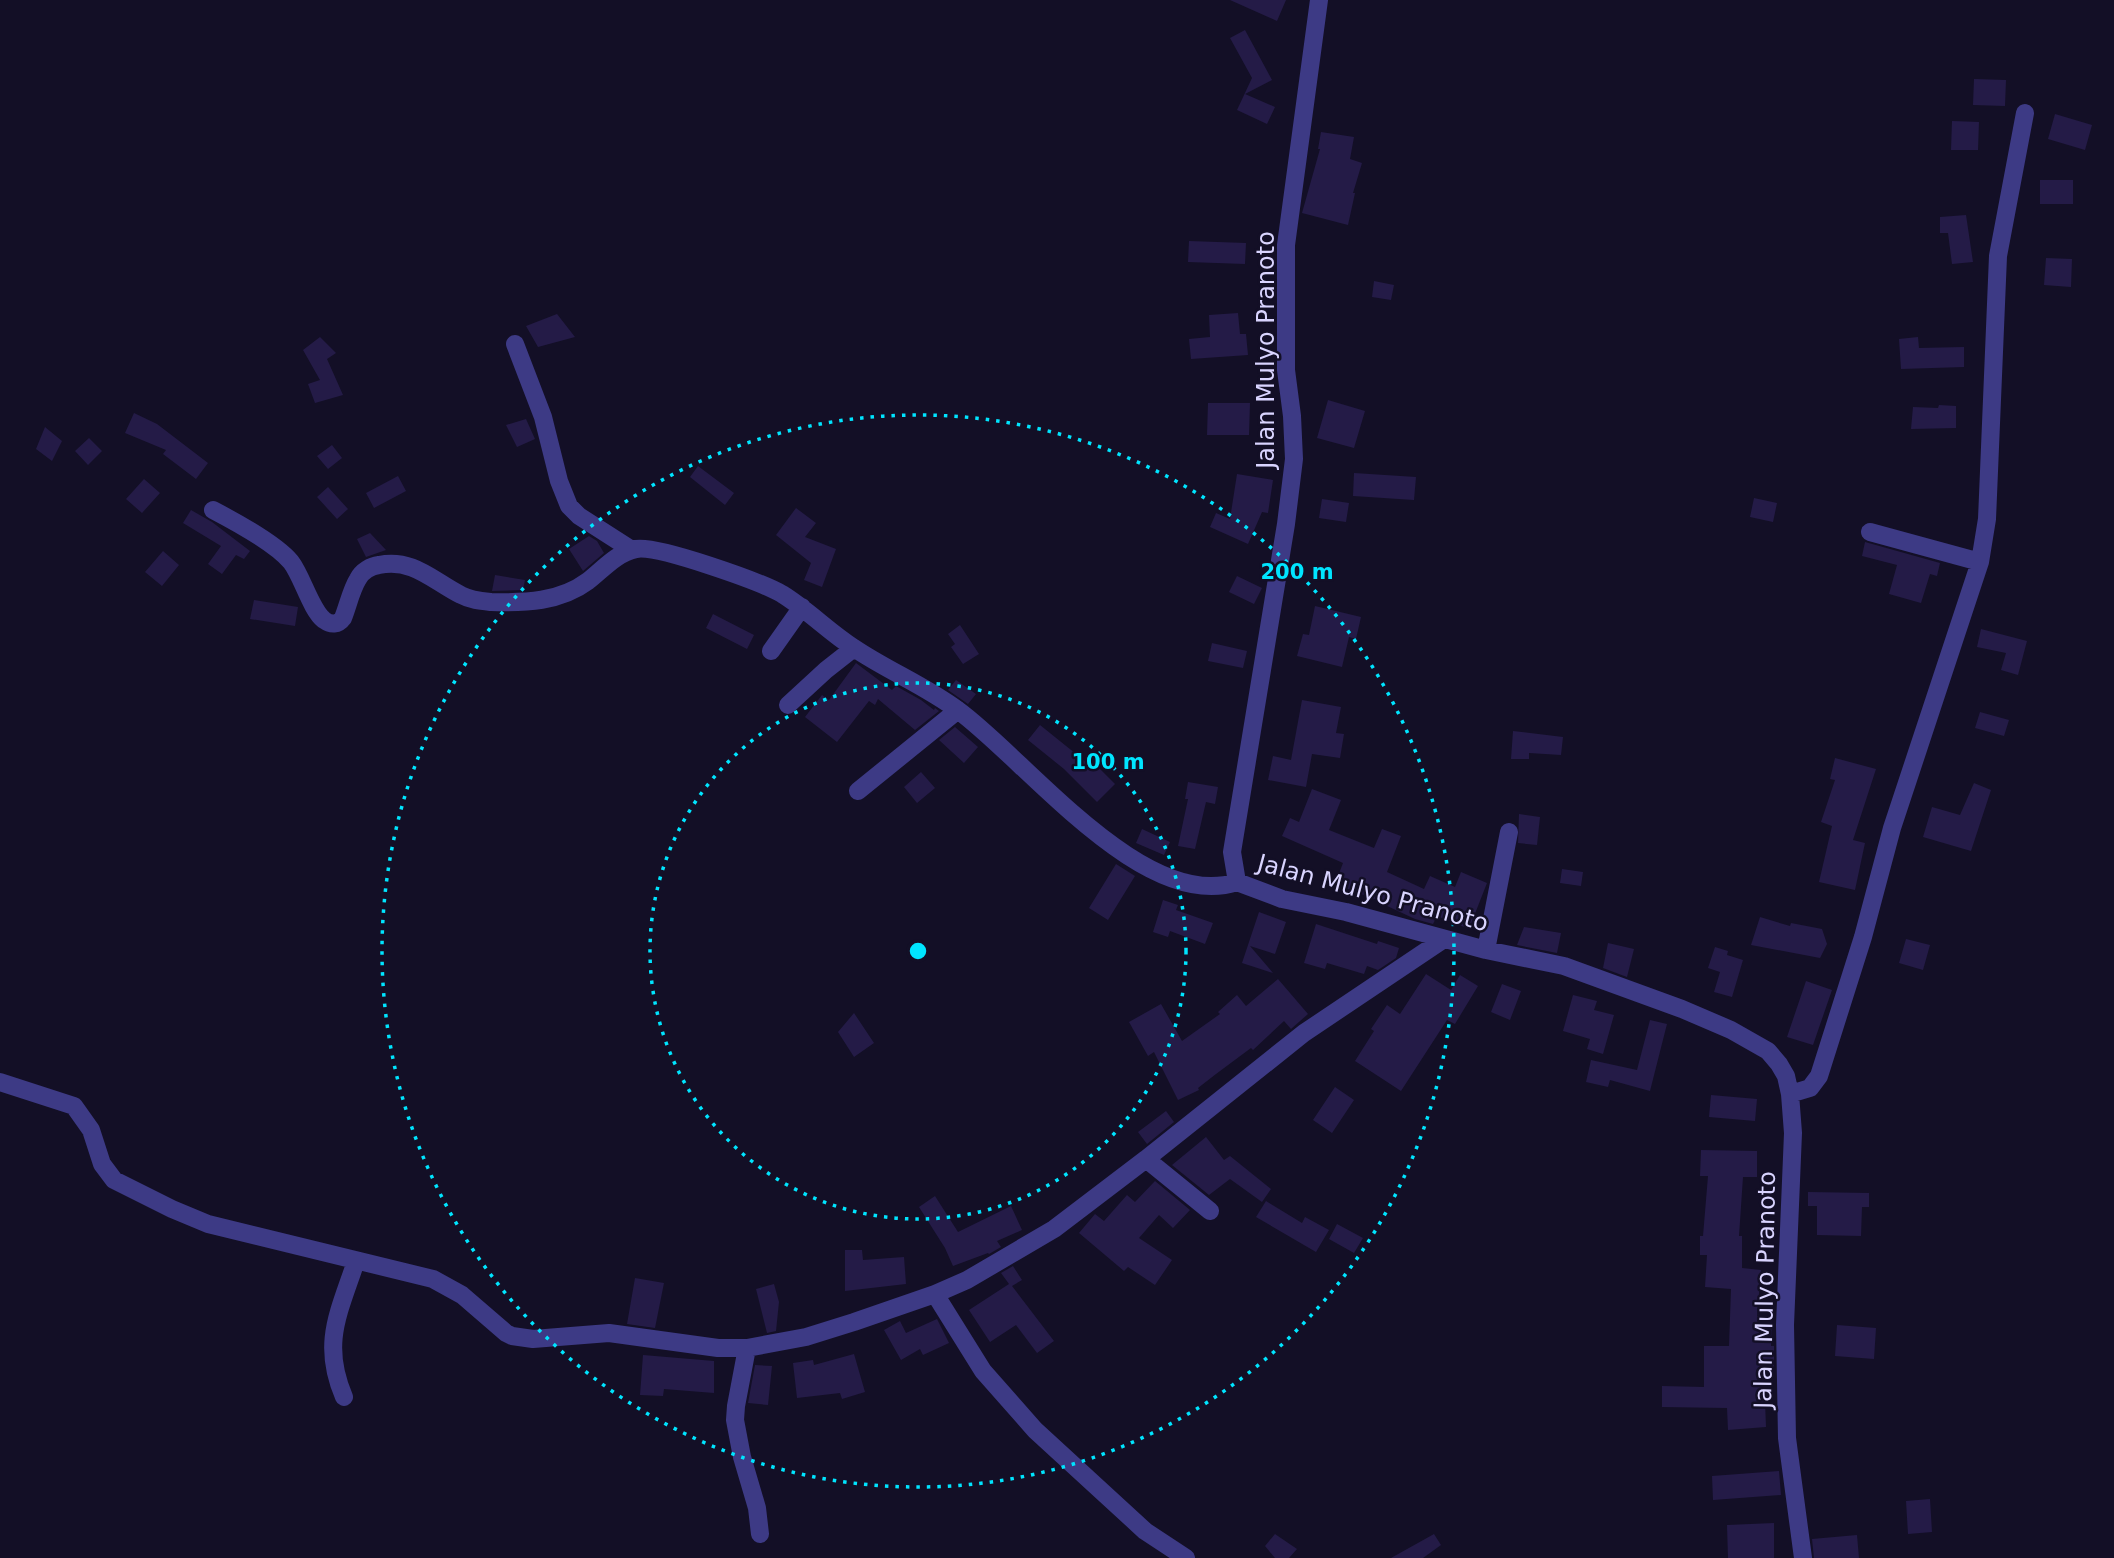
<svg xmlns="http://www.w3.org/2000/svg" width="2114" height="1558" viewBox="0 0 2114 1558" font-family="'DejaVu Sans',sans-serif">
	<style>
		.building { fill: #241b47 }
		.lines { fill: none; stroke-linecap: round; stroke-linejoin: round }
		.minor { stroke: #3d3a85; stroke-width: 18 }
		.ring { fill: none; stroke: #00e5ff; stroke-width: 3.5; stroke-dasharray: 3.5 7 }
		.labels { text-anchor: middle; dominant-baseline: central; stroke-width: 5; stroke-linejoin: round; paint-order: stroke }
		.street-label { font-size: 24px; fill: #d9d4ff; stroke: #130f26 }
		.centre { fill: #00e5ff; stroke: #130f26; stroke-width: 3.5 }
		.ring-label { font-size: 21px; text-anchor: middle; font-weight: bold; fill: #00e5ff; stroke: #130f26; stroke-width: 5; stroke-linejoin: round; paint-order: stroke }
	</style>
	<rect width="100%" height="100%" fill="#130f26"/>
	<path class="building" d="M1230,0H1286L1277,21Z
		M1245,30L1272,80L1245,94L1275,107L1267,124L1237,110L1252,78L1230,38Z
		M1974,79L2006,80L2005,106L1973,105Z
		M2055,114L2092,125L2085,150L2048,139Z
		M1952,121L1979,122L1978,150H1951Z
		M1321,132L1354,137L1350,159L1362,163L1353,193H1355L1348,225L1302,213L1320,149H1318Z
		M2040,180H2073V204H2040Z
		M1966,215L1973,262L1952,264L1948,233H1940V217Z
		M1189,241L1246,243L1245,264L1188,262Z
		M2046,258L2072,259L2071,287L2044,285Z
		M1374,281L1394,285L1391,300L1372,297Z
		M1238,313L1240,334H1246L1248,355L1191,359L1189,339L1210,337L1209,315Z
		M557,314L575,337L538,347L526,326Z
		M320,337L336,353L327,359L343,395L315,403L308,384L320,380L303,350Z
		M1918,337L1919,348L1964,347V367L1901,369L1899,339Z
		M1328,400L1365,411L1354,448L1317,438Z
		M1208,403H1250L1249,435H1207Z
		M1939,405L1956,406V428L1911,429L1913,407L1938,408Z
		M134,413L157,424L208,463L196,479L163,454L166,450L125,433Z
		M526,419L535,439L517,447L506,425Z
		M45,427L62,441L52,461L36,449Z
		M89,438L102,451L88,465L75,451Z
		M332,445L342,458L328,469L317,456Z
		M698,466L734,493L725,505L690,477Z
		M1354,473L1416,477L1414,500L1353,496Z
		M1237,474L1273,480L1268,513L1262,512L1248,544L1210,527L1216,513L1230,519Z
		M398,476L406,491L374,508L366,493Z
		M144,479L160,493L142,513L126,499Z
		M328,487L348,509L337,519L317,497Z
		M1754,498L1777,503L1773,522L1750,517Z
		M1322,499L1349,503L1346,522L1319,518Z
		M796,508L816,523L805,537L836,549L822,587L804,580L811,563L776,535Z
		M191,510L212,522L250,551L244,559L236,555L222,574L208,564L221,546L183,523Z
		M370,533L386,550L366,557L357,539Z
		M589,536L597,541L604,553L583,571L569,549Z
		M1865,542L1940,563L1937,576L1930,574L1921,603L1889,594L1897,565L1862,556Z
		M163,551L179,565L162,586L145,572Z
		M495,575L525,580L523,590L492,591Z
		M1237,576L1262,588L1254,604L1229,592Z
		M254,600L298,607L295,626L250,619Z
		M1315,606L1361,617L1356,639L1349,637L1342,667L1297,656L1303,634L1309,635Z
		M713,614L754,635L747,649L706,628Z
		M960,625L979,654L963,664L951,647L955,644L948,634Z
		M1981,629L2027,641L2018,675L2001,670L2006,653L1977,647Z
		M1212,643L1247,651L1243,668L1208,661Z
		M856,663L892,690L896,686L921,700L934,710L935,708L939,711L915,730L878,699L875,705L869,701L837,742L805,717L822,695L829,700Z
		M956,680L976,694L968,704L948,690Z
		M1302,700L1341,707L1336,733L1344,734L1340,758L1312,754L1306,787L1268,780L1273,756L1291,760Z
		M1980,712L2009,720L2004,736L1975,728Z
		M1040,725L1086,762L1089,758L1115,784L1097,802L1064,769L1028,740Z
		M955,727L978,747L964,763L939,740Z
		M1513,731L1563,737L1561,755L1529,753V759H1511Z
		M1835,758L1876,769L1853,840L1865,843L1855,890L1819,882L1832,826L1821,822L1835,780L1830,779Z
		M921,772L935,788L917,803L904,787Z
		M1188,782L1218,787L1215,804L1206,802L1195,849L1178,846L1188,799H1185Z
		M1974,783L1991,790L1971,851L1923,837L1932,807L1960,815Z
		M1312,789L1341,800L1329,830L1374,848L1382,829L1401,836L1387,872L1424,889L1430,876L1455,887L1461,872L1487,883L1469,929L1437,916L1433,924L1415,919L1385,905V903L1335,884L1343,863L1282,836L1290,818L1299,822Z
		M1519,814L1540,817L1537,845L1518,843Z
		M1142,829L1170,842L1164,855L1136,843Z
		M1116,864L1135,876L1108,920L1089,908Z
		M1562,869L1583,872L1581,886L1560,883Z
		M1163,900L1178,905L1176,910L1213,923L1205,944L1170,931L1168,937L1153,932Z
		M1259,912L1286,922L1275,954L1250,946L1273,973L1242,963Z
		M1760,917L1790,926L1791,923L1822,929L1827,944L1820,958L1751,945Z
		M1316,924L1377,944L1378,941L1399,948L1396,958L1378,970L1367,966L1364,974L1327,963L1325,969L1304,963Z
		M1524,927L1561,933L1557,953L1517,945Z
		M1906,939L1930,945L1923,970L1899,963Z
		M1608,943L1634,949L1627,977L1603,968Z
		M1715,947L1728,951L1727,955L1743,960L1732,997L1714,992L1720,972L1708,968Z
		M1426,974L1451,990L1460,975L1478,986L1455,1024L1447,1020L1401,1091L1355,1061L1374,1031L1371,1029L1387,1005L1400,1014Z
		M1278,979L1308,1014L1291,1029L1284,1021L1253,1050L1251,1048L1216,1074L1198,1088L1199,1090L1178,1100L1154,1052L1148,1056L1129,1022L1161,1004L1182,1041L1220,1014L1218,1012L1237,995L1246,1006Z
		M1806,981L1832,990L1813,1045L1787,1037Z
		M1502,984L1521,991L1510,1020L1491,1012Z
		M1573,995L1597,1001L1594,1010L1614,1015L1603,1054L1587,1049L1590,1039L1563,1031Z
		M854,1013L874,1043L854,1057L838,1032Z
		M1650,1020L1667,1024L1650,1091L1610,1080L1608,1087L1586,1082L1591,1060L1637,1070Z
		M1335,1087L1354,1100L1332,1133L1313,1120Z
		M1711,1095L1757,1099L1755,1121L1709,1117Z
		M1166,1111L1174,1122L1147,1144L1138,1132Z
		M1206,1137L1224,1160L1230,1156L1271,1189L1262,1202L1230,1179L1209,1195L1172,1165Z
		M1701,1150L1757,1151V1177H1743L1739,1236H1742V1268L1761,1270L1757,1316H1772L1771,1346H1774V1375H1764L1766,1427L1728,1430L1727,1408L1662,1407V1386L1704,1387V1346H1729L1731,1289L1705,1287L1707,1255H1700V1236H1703L1708,1176H1700Z
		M1155,1181L1190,1210L1173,1228L1159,1215L1139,1238L1172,1260L1155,1285L1128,1267L1124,1271L1079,1233L1095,1214L1104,1221L1127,1195L1135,1202Z
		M1808,1192L1869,1193V1207H1862L1861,1236L1817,1235V1206H1808Z
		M935,1196L958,1232L1011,1206L1022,1230L997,1241L1001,1247L989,1254L988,1253L953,1266L945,1248L919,1207Z
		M1266,1201L1302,1223L1305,1217L1329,1230L1316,1252L1256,1217Z
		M1337,1224L1363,1238L1354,1253L1329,1239Z
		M845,1250H862L863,1260L904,1257L906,1284L845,1291Z
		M1013,1266L1022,1280L1012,1286L1054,1341L1037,1353L1016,1325L990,1342L969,1310L1009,1284L1001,1273Z
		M635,1278L664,1283L655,1328L627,1324Z
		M774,1284L779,1302L776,1331L767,1333L756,1289Z
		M937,1319L949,1343L923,1355L920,1349L901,1360L884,1330L900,1321L906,1333Z
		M1837,1325L1876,1328L1874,1359L1835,1356Z
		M854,1354L865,1392L842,1399L840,1393L797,1398L793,1363L813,1360L814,1365Z
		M643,1355L714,1361V1393L664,1389L663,1396L640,1395Z
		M755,1365L772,1366L768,1405L748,1403Z
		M1779,1471L1781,1495L1713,1500L1712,1476Z
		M1930,1499L1932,1532L1908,1534L1906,1501Z
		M1774,1523V1558H1728L1727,1525Z
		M1275,1534L1297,1549L1289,1558H1275L1265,1546Z
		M1434,1534L1441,1545L1423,1558H1391Z
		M1857,1535L1859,1558H1814L1812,1539Z"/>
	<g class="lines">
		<path class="minor" d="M1319,0L1286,245V370L1292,416L1294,459L1286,524L1232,852L1237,882L1282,899L1346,912L1486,950L1564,966L1682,1009L1731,1030L1768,1051L1779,1064L1786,1076L1790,1094L1793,1133L1785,1325L1787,1438L1803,1558
			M515,344L543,417L559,481L569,506L579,516L632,550
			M213,510C234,521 276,544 291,562C302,576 311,610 324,620C331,625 338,625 343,618C348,606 351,590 358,579C362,571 371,566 379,565C413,558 433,581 461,595C470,600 481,601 491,602C525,603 560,602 588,581C602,570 618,552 636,549C658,545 761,582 782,594C808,610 829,632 854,648C888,671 926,686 959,711C1027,761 1144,913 1237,882
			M1870,532L1980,562
			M771,651L802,607
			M788,705L826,670L854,648
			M858,791L958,710
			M1486,950L1509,832
			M0,1082L74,1106L91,1130L102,1164L114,1180L172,1209L208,1224L433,1279L462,1295L506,1333L512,1336L533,1339L609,1333L718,1348H747L806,1337L854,1322L935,1294L967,1280L1054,1229L1146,1159L1304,1033L1444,939
			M1790,1094L1810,1088L1819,1076L1863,937L1892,828L1980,562L1987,519L1998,256L2025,113
			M1146,1159L1210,1211
			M935,1294L983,1371L1035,1430L1145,1531L1186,1558
			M747,1348L736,1406L735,1420L742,1457L757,1508L760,1534
			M344,1397C321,1343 339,1313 356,1261"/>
	</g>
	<g class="ring">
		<circle cx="918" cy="951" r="268"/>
		<circle cx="918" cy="951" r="536"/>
	</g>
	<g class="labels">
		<g class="street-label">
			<text transform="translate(1266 350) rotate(-90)">Jalan Mulyo Pranoto</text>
			<text transform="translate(1373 893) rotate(15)">Jalan Mulyo Pranoto</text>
			<text transform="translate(1765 1290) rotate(-89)">Jalan Mulyo Pranoto</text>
		</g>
	</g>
	<circle cx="918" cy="951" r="10" class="centre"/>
	<g class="ring-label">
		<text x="1297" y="579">200 m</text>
		<text x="1108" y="769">100 m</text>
	</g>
</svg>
